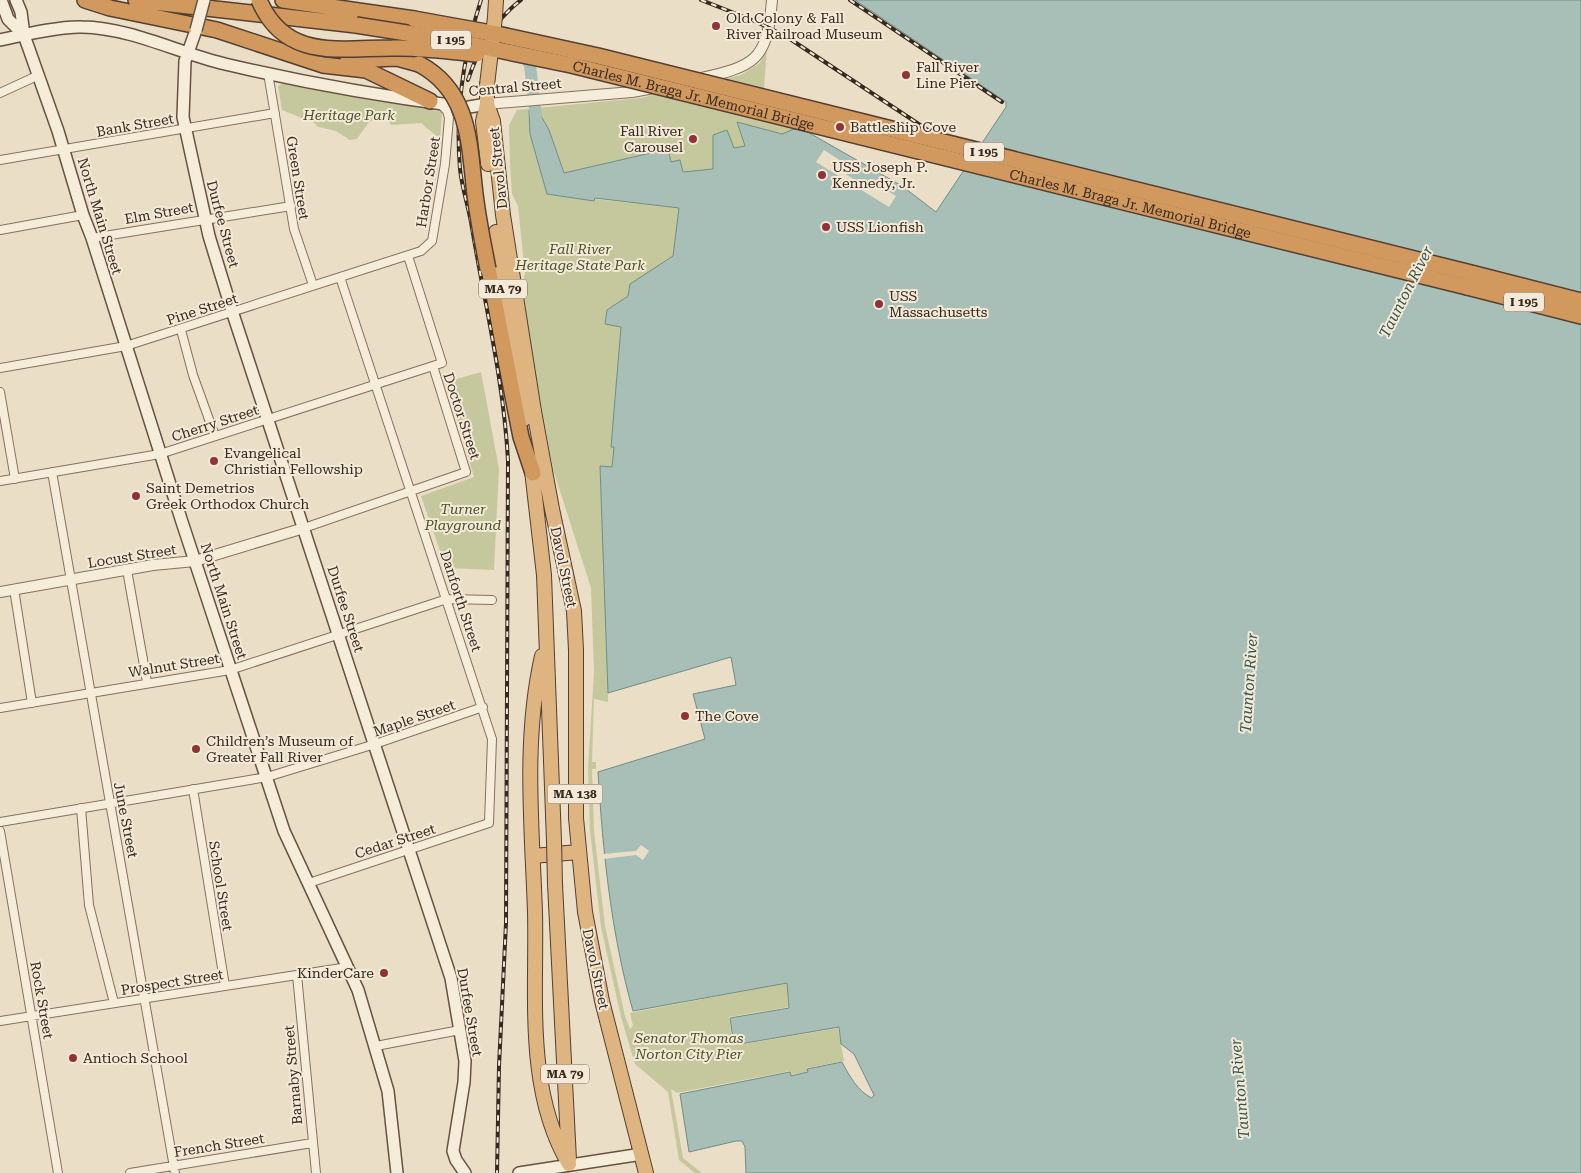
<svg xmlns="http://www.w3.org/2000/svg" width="1581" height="1173" viewBox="0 0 1581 1173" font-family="'Roboto Serif',serif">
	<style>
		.green { fill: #c5c89c }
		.water { fill: #a8bfb7; stroke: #6f8d83 }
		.pier { fill: #ebdec7 }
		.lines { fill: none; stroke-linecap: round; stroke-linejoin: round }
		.river { stroke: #a8bfb7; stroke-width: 12 }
		.minor-casing { stroke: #85705e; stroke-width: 10 }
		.tertiary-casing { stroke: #85705e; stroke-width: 12 }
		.secondary-casing { stroke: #675241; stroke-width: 14 }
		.trunk-casing { stroke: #533f32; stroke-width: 16 }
		.motorway-casing { stroke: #533f32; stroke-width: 18 }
		.minor { stroke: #f6ecda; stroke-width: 8 }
		.tertiary { stroke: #f6ecda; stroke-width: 10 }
		.secondary { stroke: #f6ecda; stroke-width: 11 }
		.trunk { stroke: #deb480; stroke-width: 14 }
		.motorway { stroke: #d2995f; stroke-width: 15 }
		.rail-casing { stroke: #362a20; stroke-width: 4 }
		.rail { stroke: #f3e9d6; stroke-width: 2; stroke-dasharray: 5.5; stroke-linecap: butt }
		.secondary-bridge-casing { stroke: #675241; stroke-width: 14; stroke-linecap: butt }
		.trunk-bridge-casing { stroke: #533f32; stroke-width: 16; stroke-linecap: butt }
		.motorway-bridge-casing { stroke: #533f32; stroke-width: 18; stroke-linecap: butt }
		.secondary-bridge { stroke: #f6ecda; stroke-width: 11 }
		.trunk-bridge { stroke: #deb480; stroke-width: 14 }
		.motorway-bridge { stroke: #d2995f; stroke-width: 15 }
		.poi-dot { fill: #8f3339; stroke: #f3e9d6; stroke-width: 2 }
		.labels { text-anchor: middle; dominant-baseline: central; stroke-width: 4; stroke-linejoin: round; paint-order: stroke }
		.shield { fill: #f3e9d6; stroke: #6f6357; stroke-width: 1 }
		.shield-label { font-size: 12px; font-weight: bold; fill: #362a20 }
		.poi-label { font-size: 14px; fill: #362a20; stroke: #f3e9d6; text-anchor: start }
		.street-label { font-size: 14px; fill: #362a20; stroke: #f3e9d6 }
		.park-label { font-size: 14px; font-style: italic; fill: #495129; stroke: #f3e9d6 }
		.water-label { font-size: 15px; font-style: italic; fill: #315550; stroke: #f3e9d6 }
	</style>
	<rect width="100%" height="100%" fill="#ebdec7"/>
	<path class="green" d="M767,47L764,88L799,127L782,134L737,123L745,146L734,148L713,169L683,172L671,162L668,149L564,173L549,130L537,109L529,110L547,194L679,208L673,256L630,284L628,296L607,310L605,324L621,327L611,447H614L612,467H600L608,693V702L594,699L592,762H596V769H592L594,831L605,926L625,1016L630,1029L633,1026L630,1013L787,983L788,1007L729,1017L733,1046L838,1028L844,1061L807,1068V1072L791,1075L790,1071L677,1093L671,1089L683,1158L702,1173H695L679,1160L668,1092L635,1064L621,1017L601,927L590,831L588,768L594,672L591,588L553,469L520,290L525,274L518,206L512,194L510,163L509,125L517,110L640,98L741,75L760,63Z
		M284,83L442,112L440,139L421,123L391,125L384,116L369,122L357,139L350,140L336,131L318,127L309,118L304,119L282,110L278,86Z
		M481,372L499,469L494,570L446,568L421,496L474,477L446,382Z"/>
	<path class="water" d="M855,0H1581V1173H746L745,1147L742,1141H736L689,1152L680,1094L790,1072L791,1076L808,1072L807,1069L842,1062C848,1074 859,1093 872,1098L874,1095L854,1054L841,1044L839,1027L734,1045L730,1018L789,1008L787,983L633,1011C611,933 603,853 598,772L705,739L693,694L736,685L731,657L608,693L600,466L612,467L614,447H611L621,327L605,324L607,310L628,296L630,284L673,256L679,208L595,198L594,201L547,194L530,134L529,110L537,109L549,130L564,173L668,149L671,162L680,160L683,172L713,169V135L727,130L734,148L745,146L737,122L782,134L799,127L902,186L936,212L1006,107V102Z"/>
	<path class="pier" d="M824,150L849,166L844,173L866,187L871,180L881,186L887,178L893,182L888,191L896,196L889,207L816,162Z
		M641,845L649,851L643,860L636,855L603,859V854L636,851Z"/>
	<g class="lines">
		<path class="river" d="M521,50L530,65L537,127"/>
		<defs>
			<path id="minor" d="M268,73L294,229L313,285
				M0,93L39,75
				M0,160L275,113
				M0,230L83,215
				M92,238L291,206
				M181,330L193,375L215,436
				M0,368L126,346L421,251L432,241L445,164L449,118L447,111L439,103
				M0,392L15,479
				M52,472L175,1173
				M0,481L160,454L442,363L408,256
				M304,528L466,472L433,366
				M127,570L147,682
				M14,589L32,703
				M0,708L230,670L447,599L492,600
				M193,789L225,986
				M81,808L89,905L114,1003
				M0,822L267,777L375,744L483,707
				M0,831L58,1173
				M309,883L489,823L492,739L340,277
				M297,975L316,1173
				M0,1021L348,967
				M376,1046L460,1030
				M130,1173L312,1143"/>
			<path id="tertiary" d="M697,79C755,66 767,62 772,0
				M487,104L632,92L654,88
				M0,592L153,565L195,561L304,528"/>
			<path id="secondary" d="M1,0L8,19L24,35
				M16,0L21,12L24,35L58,131L83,215L92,238L182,522L284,831L358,990L388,1091L397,1173
				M196,30L185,61L183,117L209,236L233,314L451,978L465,1061L464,1082L453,1151L456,1160L465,1173
				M0,40C23,35 59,26 82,27C132,28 178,53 225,64C301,82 380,96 457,106
				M469,107L487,104
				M519,1173L642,1154"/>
			<path id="trunk" d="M495,17L496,0
				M487,85V104L483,121L488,164
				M487,104L493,121L503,215L534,411L552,509L574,611L576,650V818L585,912L602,1001L646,1173
				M496,232L524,419
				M531,462L544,575L554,841
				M542,656C523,740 532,826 535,912C537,995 525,1090 569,1164
				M533,856L578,852
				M555,884L569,1160"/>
			<path id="motorway" d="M85,0L110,8L217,30L323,65L366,70L430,101
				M136,0L356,25
				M283,0L414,19
				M348,60L397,58L419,64
				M488,269L521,437L533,473
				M1471,273L1581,301
				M1467,287L1581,316"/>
		</defs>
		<use href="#minor" class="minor-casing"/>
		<use href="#tertiary" class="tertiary-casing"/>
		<use href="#secondary" class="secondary-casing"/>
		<use href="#trunk" class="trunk-casing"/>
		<use href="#motorway" class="motorway-casing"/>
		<use href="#minor" class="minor"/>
		<use href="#tertiary" class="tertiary"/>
		<use href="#secondary" class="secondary"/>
		<use href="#trunk" class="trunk"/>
		<use href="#motorway" class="motorway"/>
		<defs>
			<path id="rail" d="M481,0C464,53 455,112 460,169C462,189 469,208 472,228C485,305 504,383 508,461L506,923L499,1066L497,1173
				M701,0L757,22L787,37L955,148
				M850,0L1002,102
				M468,80C478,49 495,20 521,0"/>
		</defs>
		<use href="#rail" class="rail-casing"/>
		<use href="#rail" class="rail"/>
		<defs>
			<path id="secondary-bridge" d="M196,30L204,0"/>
			<path id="trunk-bridge" d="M487,85L495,17
				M554,841L555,884"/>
			<g id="motorway-bridge">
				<path d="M259,0C285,61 339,48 392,48C421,47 449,51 477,54"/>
				<path d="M414,19L497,34L598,56L1471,273"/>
				<path id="s1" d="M356,25L445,39L571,65L1467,287"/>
				<path d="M419,64C470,91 469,143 475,194C478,219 483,244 488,269"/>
			</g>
		</defs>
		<use href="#secondary-bridge" class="secondary-bridge-casing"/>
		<use href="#trunk-bridge" class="trunk-bridge-casing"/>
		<use href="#motorway-bridge" class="motorway-bridge-casing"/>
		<use href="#secondary-bridge" class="secondary-bridge"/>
		<use href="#trunk-bridge" class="trunk-bridge"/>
		<use href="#motorway-bridge" class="motorway-bridge"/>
	</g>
	<g class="poi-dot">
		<circle cx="716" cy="26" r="5"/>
		<circle cx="906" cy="75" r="5"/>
		<circle cx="840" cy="127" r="5"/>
		<circle cx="693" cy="139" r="5"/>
		<circle cx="822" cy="175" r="5"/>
		<circle cx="826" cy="227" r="5"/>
		<circle cx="879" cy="304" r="5"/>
		<circle cx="214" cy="461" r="5"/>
		<circle cx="136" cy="496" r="5"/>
		<circle cx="685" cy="716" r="5"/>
		<circle cx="196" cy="749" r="5"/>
		<circle cx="384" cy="973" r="5"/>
		<circle cx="73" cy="1058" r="5"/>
	</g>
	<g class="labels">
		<g class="shield">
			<rect x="431" y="30.5" width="40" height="19" rx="4"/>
			<rect x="964" y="142.5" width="40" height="19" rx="4"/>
			<rect x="479" y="279.5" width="48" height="19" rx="4"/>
			<rect x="1504" y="292.5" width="40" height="19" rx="4"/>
			<rect x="547.5" y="784.5" width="55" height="19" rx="4"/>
			<rect x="541" y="1064.5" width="48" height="19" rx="4"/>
		</g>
		<g class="shield-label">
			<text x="451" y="40">I 195</text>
			<text x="984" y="152">I 195</text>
			<text x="503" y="289">MA 79</text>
			<text x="1524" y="302">I 195</text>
			<text x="575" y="794">MA 138</text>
			<text x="565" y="1074">MA 79</text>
		</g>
		<g class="poi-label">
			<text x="726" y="18">Old Colony &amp; Fall<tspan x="726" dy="16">River Railroad Museum</tspan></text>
			<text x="916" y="67">Fall River<tspan x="916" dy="16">Line Pier</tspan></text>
			<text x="850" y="127">Battleship Cove</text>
			<text x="683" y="131" text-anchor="end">Fall River<tspan x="683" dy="16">Carousel</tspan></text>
			<text x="832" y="167">USS Joseph P.<tspan x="832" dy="16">Kennedy, Jr.</tspan></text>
			<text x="836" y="227">USS Lionfish</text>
			<text x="889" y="296">USS<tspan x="889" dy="16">Massachusetts</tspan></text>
			<text x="224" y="453">Evangelical<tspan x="224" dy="16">Christian Fellowship</tspan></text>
			<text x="146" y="488">Saint Demetrios<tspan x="146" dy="16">Greek Orthodox Church</tspan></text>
			<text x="695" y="716">The Cove</text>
			<text x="206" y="741">Children’s Museum of<tspan x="206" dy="16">Greater Fall River</tspan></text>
			<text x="374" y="973" text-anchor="end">KinderCare</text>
			<text x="83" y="1058">Antioch School</text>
		</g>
		<g class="street-label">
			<text transform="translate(515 87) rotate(-5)">Central Street</text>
			<text stroke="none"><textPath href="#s1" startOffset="345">Charles M. Braga Jr. Memorial Bridge</textPath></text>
			<text transform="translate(135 125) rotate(-10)">Bank Street</text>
			<text transform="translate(498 168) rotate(-96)">Davol Street</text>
			<text transform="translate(298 178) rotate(81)">Green Street</text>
			<text transform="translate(428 182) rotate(-81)">Harbor Street</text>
			<text stroke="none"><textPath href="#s1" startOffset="795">Charles M. Braga Jr. Memorial Bridge</textPath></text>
			<text transform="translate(159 213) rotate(-10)">Elm Street</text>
			<text transform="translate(100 216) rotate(73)">North Main Street</text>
			<text transform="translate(223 224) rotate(75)">Durfee Street</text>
			<text transform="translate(202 309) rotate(-18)">Pine Street</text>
			<text transform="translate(462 416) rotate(72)">Doctor Street</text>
			<text transform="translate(215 423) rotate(-18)">Cherry Street</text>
			<text transform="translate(132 556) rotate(-9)">Locust Street</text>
			<text transform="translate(564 567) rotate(78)">Davol Street</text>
			<text transform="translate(224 601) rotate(72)">North Main Street</text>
			<text transform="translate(461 601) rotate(72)">Danforth Street</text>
			<text transform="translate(346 609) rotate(72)">Durfee Street</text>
			<text transform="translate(174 665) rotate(-9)">Walnut Street</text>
			<text transform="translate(414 718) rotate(-19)">Maple Street</text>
			<text transform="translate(126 820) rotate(79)">June Street</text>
			<text transform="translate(395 841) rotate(-18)">Cedar Street</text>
			<text transform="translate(221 886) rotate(81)">School Street</text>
			<text transform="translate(596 969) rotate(78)">Davol Street</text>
			<text transform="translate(172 982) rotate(-9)">Prospect Street</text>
			<text transform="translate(42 1000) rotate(80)">Rock Street</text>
			<text transform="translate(470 1012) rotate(80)">Durfee Street</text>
			<text transform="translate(293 1075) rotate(-95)">Barnaby Street</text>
			<text transform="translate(219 1145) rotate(-9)">French Street</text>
		</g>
		<g class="park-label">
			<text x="349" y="115">Heritage Park</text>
			<text x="580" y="249">Fall River<tspan x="580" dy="16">Heritage State Park</tspan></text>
			<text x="463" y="509">Turner<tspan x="463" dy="16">Playground</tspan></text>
			<text x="689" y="1038">Senator Thomas<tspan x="689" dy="16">Norton City Pier</tspan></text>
		</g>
		<g class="water-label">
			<text transform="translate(1406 292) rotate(-63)">Taunton River</text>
			<text transform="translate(1249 683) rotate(-86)">Taunton River</text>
			<text transform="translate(1240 1089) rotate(-95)">Taunton River</text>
		</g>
	</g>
</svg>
